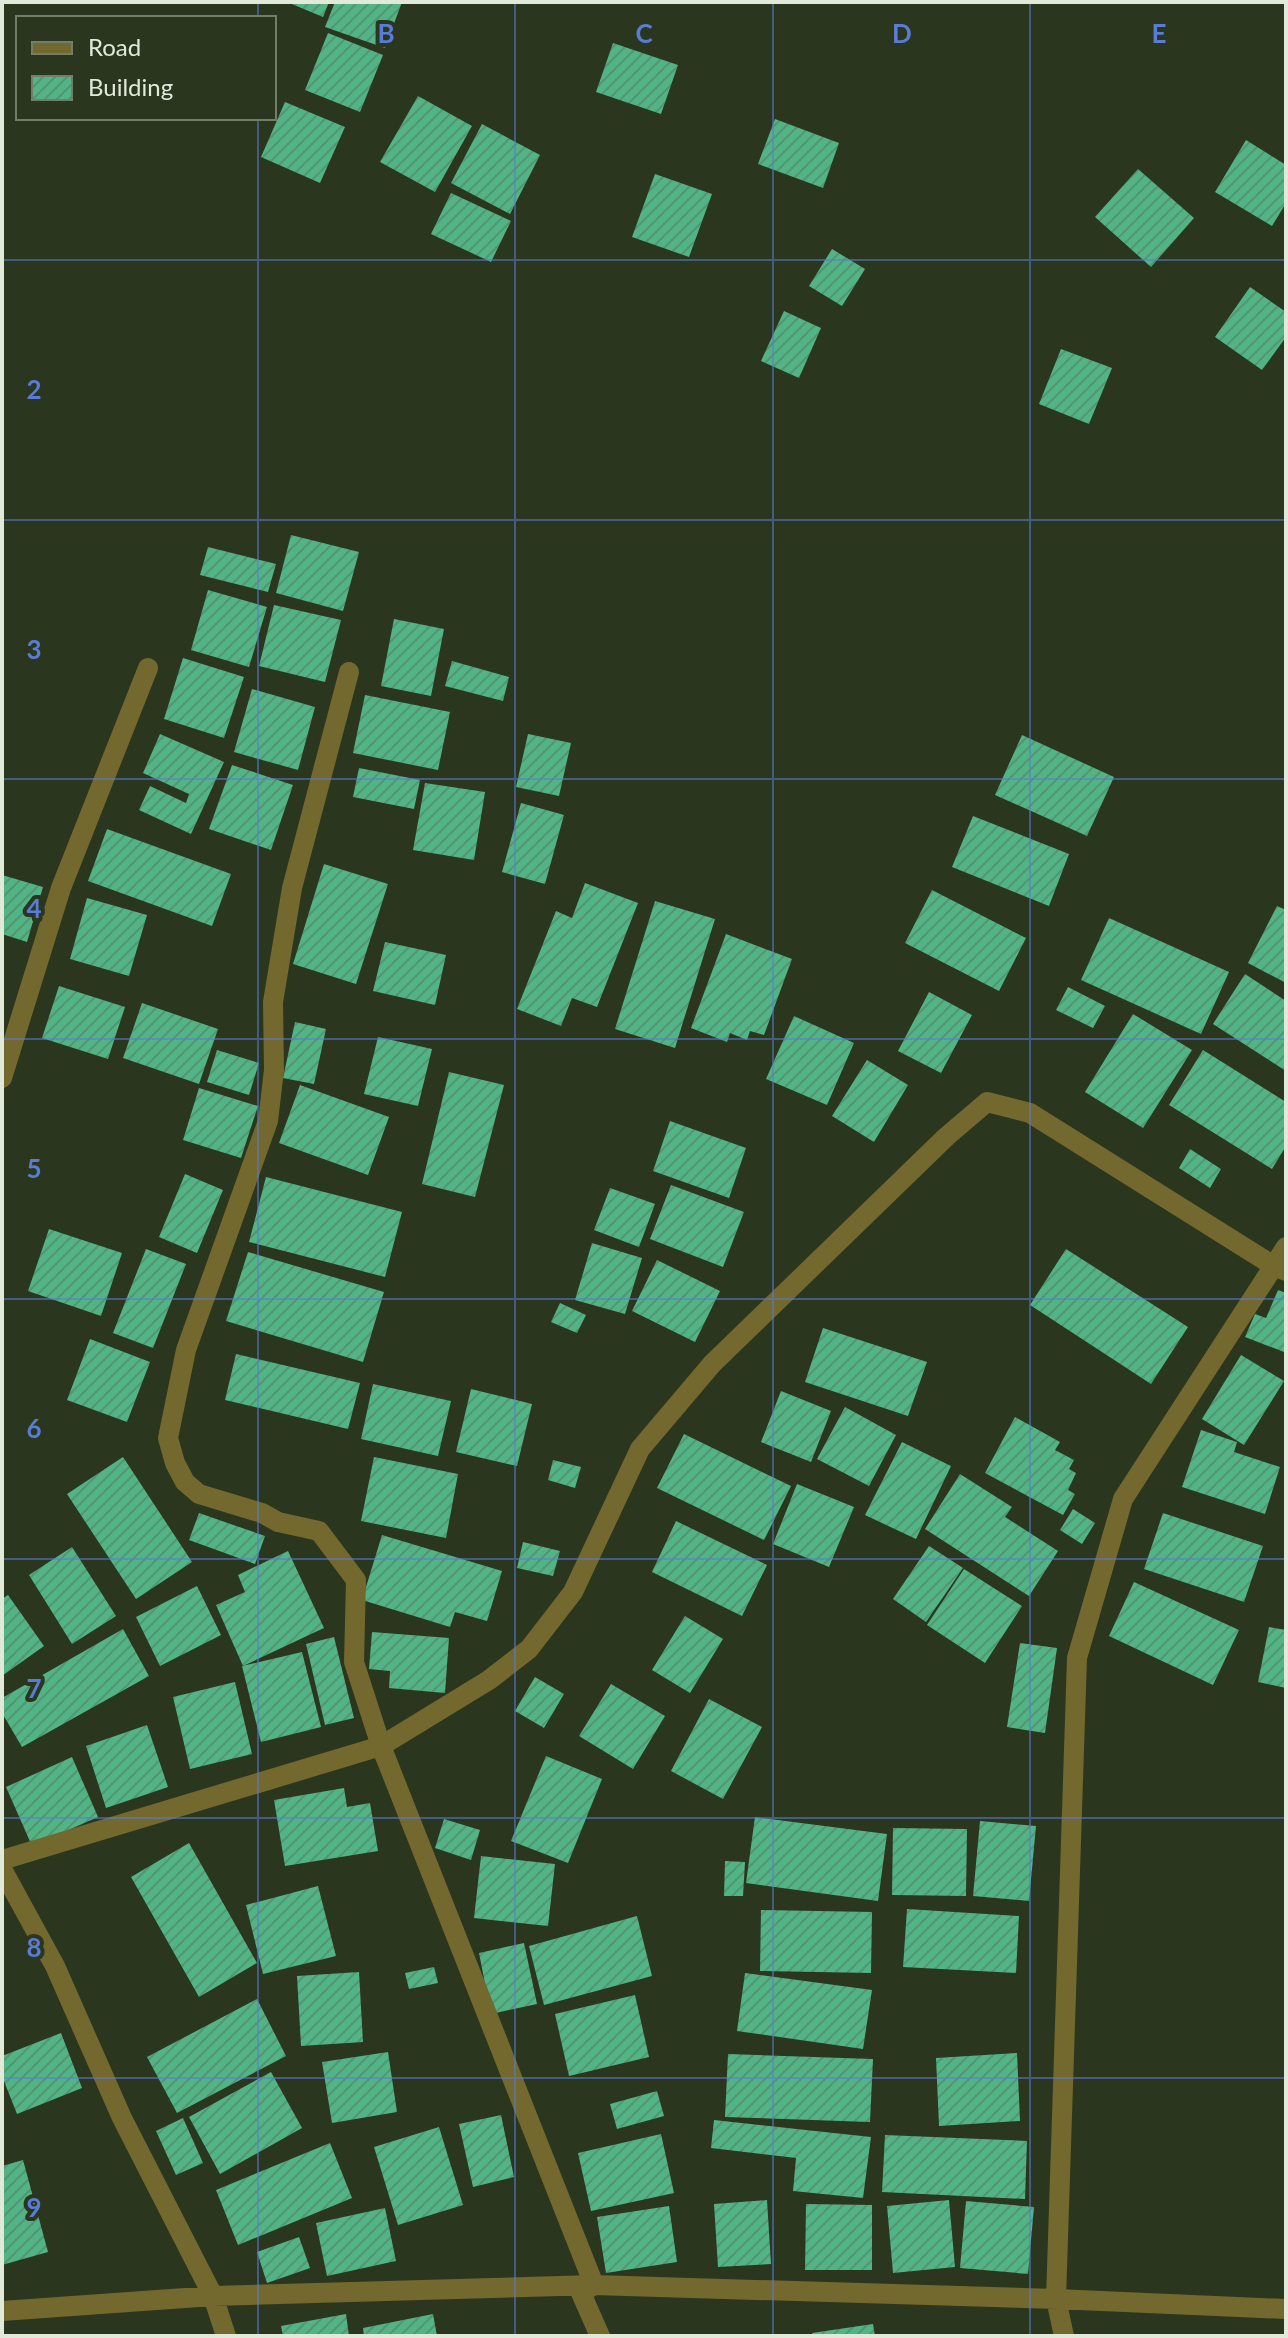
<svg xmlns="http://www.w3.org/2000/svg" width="1288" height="2338" viewBox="0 0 1288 2338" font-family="Lato,sans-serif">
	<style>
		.building { fill: url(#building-hatch) }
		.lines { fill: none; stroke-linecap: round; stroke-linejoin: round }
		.minor { stroke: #73682e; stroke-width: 20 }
		.grid { fill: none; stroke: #587cd8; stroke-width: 2; stroke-opacity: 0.55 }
		.grid-label { font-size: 26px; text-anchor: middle; font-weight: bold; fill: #587cd8; stroke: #2a361e; stroke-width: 8; stroke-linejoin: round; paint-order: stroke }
	</style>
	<defs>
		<pattern id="building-hatch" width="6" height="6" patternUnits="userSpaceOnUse" patternTransform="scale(2)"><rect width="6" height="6" fill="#52b485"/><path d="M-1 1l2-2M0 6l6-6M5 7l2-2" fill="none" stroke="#4e9874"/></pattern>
	</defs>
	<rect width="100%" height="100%" fill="#2a361e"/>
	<path class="building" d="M287,2H329L323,17Z
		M335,2H402L385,48L325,27Z
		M328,33L383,55L360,112L305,90Z
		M613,43L678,65L661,114L596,92Z
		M418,96L472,126L435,192L380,162Z
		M285,102L345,127L320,183L261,157Z
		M775,119L839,143L823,188L758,164Z
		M482,124L540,155L510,214L451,183Z
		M1246,140L1286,165V203L1272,226L1215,192Z
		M1138,169L1194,218L1151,267L1095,217Z
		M655,174L712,194L689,257L632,237Z
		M451,193L511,221L491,262L431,234Z
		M832,249L865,269L842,306L809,286Z
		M1250,287L1286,312V337L1262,370L1215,337Z
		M784,311L821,328L799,378L761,361Z
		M1061,349L1112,368L1089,424L1039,404Z
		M291,535L359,552L343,611L276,593Z
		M208,547L276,564L268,592L200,575Z
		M208,590L267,607L249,667L191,650Z
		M274,605L341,620L325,682L259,666Z
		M394,619L444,629L431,696L381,686Z
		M183,658L244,677L224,738L164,719Z
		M452,661L509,677L503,701L445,686Z
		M252,689L315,707L298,770L234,752Z
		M365,695L450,712L438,770L353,753Z
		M160,734L224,762L191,834L139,810L150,786L186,803L189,794L143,773Z
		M528,734L571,743L559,796L516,787Z
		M1022,735L1114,777L1087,836L995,795Z
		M232,765L293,785L271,850L209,829Z
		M359,768L420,780L414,809L353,797Z
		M425,783L485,792L474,860L413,850Z
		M521,803L564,815L545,884L502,872Z
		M973,816L1069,854L1049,906L952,867Z
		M107,829L231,874L212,926L88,881Z
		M324,864L388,884L356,984L293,964Z
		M2,875L43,887L27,942L2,934Z
		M585,883L638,903L597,1007L572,998L561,1026L517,1009L556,911L572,918Z
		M932,890L1026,938L999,991L905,943Z
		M87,898L147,915L129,976L70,959Z
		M655,901L715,919L675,1048L615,1029Z
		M1277,906L1286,910V983L1248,963Z
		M1109,918L1229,972L1201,1034L1081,980Z
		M726,934L792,959L764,1035L750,1031L747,1040L730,1033L727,1042L691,1028Z
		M385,942L446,955L435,1005L373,991Z
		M1245,974L1286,1001V1071L1213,1024Z
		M59,986L125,1007L108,1059L42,1038Z
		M1068,987L1105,1006L1093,1028L1056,1010Z
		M929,992L972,1015L941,1073L898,1051Z
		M142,1003L218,1029L199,1084L123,1058Z
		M1133,1014L1192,1050L1143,1128L1085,1092Z
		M794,1016L854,1043L827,1105L766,1079Z
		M295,1022L326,1029L314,1084L283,1078Z
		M378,1037L432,1049L418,1106L364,1094Z
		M217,1050L259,1063L249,1095L207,1082Z
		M1203,1050L1286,1102V1146L1272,1169L1169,1105Z
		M867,1060L908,1085L874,1142L832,1116Z
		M449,1072L504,1085L475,1197L422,1184Z
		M300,1085L389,1117L368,1175L279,1143Z
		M199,1088L258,1106L241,1158L183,1140Z
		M670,1121L746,1148L729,1198L653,1171Z
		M1190,1149L1221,1169L1210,1188L1179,1168Z
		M185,1174L223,1190L197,1253L159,1237Z
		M266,1177L402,1212L385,1277L249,1242Z
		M671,1185L744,1212L723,1267L650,1239Z
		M610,1188L655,1204L639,1247L594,1230Z
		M49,1229L122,1253L101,1316L28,1291Z
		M592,1243L642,1258L625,1314L575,1300Z
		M146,1249L186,1264L153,1348L113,1333Z
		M1066,1249L1188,1327L1151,1384L1030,1305Z
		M248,1252L384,1292L363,1362L226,1321Z
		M657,1260L720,1291L695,1342L632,1311Z
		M1278,1290L1286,1293L1284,1352L1245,1337L1255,1314L1266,1318Z
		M560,1303L586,1315L577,1333L551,1322Z
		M823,1328L927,1362L908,1416L805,1382Z
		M90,1339L150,1362L127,1422L67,1400Z
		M236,1354L360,1383L348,1429L225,1400Z
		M1241,1355L1284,1381L1244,1445L1202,1419Z
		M373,1384L451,1401L438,1456L361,1439Z
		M471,1389L532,1404L517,1466L456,1452Z
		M781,1391L831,1411L811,1462L761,1442Z
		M845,1407L896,1435L869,1486L817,1459Z
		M1015,1417L1060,1442L1055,1450L1074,1460L1069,1469L1076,1473L1068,1490L1075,1494L1063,1515L985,1473Z
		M1201,1430L1237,1442L1234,1452L1280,1467L1265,1514L1182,1487Z
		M684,1434L791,1486L764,1540L657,1488Z
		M902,1442L951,1466L916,1539L865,1515Z
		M123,1457L192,1562L136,1599L67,1494Z
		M374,1457L458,1474L446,1538L361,1521Z
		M553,1460L581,1467L575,1488L548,1480Z
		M960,1474L1012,1507L1005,1517L1058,1551L1029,1596L925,1529Z
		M797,1484L854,1507L829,1567L773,1544Z
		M1073,1509L1095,1523L1082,1544L1060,1530Z
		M199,1513L265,1536L255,1564L189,1540Z
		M1163,1513L1263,1546L1244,1602L1144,1569Z
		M676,1521L767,1565L742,1616L652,1572Z
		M382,1535L502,1571L487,1621L455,1612L450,1627L362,1600Z
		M523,1542L560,1551L553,1576L517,1568Z
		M929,1546L963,1568L926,1622L893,1599Z
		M72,1547L116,1616L72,1644L29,1575Z
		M288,1551L324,1628L243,1666L216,1605L245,1592L238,1575Z
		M964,1569L1022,1606L985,1663L927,1625Z
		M1134,1582L1239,1630L1213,1685L1109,1636Z
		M197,1586L221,1635L160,1666L136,1617Z
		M8,1595L44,1646L2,1676V1599Z
		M685,1616L723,1639L690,1693L652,1670Z
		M1269,1627L1286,1630V1688L1258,1682Z
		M123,1629L149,1676L22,1747L2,1713V1698Z
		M372,1632L449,1638L445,1693L389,1688L390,1671L369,1669Z
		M334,1637L354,1718L325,1725L306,1644Z
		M1020,1643L1057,1648L1045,1733L1007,1727Z
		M302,1652L321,1727L261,1742L242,1666Z
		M535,1677L564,1694L544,1728L515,1711Z
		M235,1682L252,1754L190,1769L173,1697Z
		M611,1684L665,1716L633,1769L579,1736Z
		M709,1699L762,1727L723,1799L671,1771Z
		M147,1725L168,1787L106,1808L86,1746Z
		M546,1756L602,1779L568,1863L511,1841Z
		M72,1757L98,1817L32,1846L6,1787Z
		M344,1788L347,1807L370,1803L378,1851L285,1866L274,1800Z
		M755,1817L887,1834L878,1901L746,1883Z
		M444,1819L480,1830L471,1860L435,1848Z
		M980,1821L1036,1826L1029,1901L973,1896Z
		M893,1828L967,1829L966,1896L892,1895Z
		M189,1843L257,1963L199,1997L131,1877Z
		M481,1856L555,1864L548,1926L474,1918Z
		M725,1861L745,1862L743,1896H724Z
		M318,1886L336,1956L263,1974L246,1905Z
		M907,1909L1019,1916L1016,1973L903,1967Z
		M761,1910L872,1912L871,1973L760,1971Z
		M637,1916L652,1976L544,2005L529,1946Z
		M524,1943L537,2004L491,2014L479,1953Z
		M434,1967L438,1983L409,1989L405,1973Z
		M359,1972L363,2042L301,2046L297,1976Z
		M745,1973L872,1990L863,2049L737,2031Z
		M635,1995L649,2057L569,2076L555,2014Z
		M257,1999L286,2056L177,2113L147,2057Z
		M61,2033L82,2088L17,2114L2,2076V2056Z
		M388,2052L397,2112L332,2123L322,2062Z
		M1017,2053L1020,2121L939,2126L936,2058Z
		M728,2054L873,2059L870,2122L725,2117Z
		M271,2072L302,2128L220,2174L189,2117Z
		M657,2091L664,2116L617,2129L610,2104Z
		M501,2115L514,2177L473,2187L459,2124Z
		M183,2118L203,2163L176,2175L156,2131Z
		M714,2120L871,2137L863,2198L793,2191L796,2158L711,2148Z
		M439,2127L463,2205L398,2225L374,2147Z
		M661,2134L674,2193L591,2211L578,2153Z
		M885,2135L1027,2141L1025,2199L882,2192Z
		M330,2143L352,2198L238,2245L216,2190Z
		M23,2160L48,2252L2,2265V2166Z
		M767,2200L771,2264L718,2267L714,2204Z
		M949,2200L955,2267L893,2273L887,2206Z
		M966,2201L1034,2207L1028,2274L960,2268Z
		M806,2204L872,2205V2270H805Z
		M669,2206L677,2262L606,2273L597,2217Z
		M385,2208L396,2261L327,2276L316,2223Z
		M299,2237L310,2268L267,2283L257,2252Z
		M346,2314L349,2336H283L281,2326Z
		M433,2314L437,2336H364L363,2328Z
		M873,2324L875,2336H813L812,2333Z"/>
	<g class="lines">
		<path class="minor" d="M349,672L292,888L273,1002L274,1070L268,1121L186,1350L168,1438L175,1463L185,1482L199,1494L262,1513L278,1522L319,1531L356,1580L354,1662L381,1746L594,2285L581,2293L600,2336
			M2,1078L61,888L148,668
			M2,1860L381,1746L489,1680L529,1649L573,1592L640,1449L712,1364L946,1137L987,1102L1030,1113L1274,1266L1286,1271
			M2,1869L55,1966L122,2118L213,2296L226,2336
			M2,2311L213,2296L594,2285L1056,2299L1286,2309
			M1064,2336L1056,2299L1077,1658L1123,1499L1286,1247"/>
	</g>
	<path class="grid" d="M258,2V18M515,2V2336M773,2V2336M1030,2V2336M258,118V2336M2,260H1286M2,520H1286M2,779H1286M2,1039H1286M2,1299H1286M2,1559H1286M2,1818H1286M2,2078H1286"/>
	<g class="grid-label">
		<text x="386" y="43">B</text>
		<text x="644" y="43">C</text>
		<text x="902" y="43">D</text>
		<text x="1159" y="43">E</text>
		<text x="34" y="399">2</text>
		<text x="34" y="659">3</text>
		<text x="34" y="918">4</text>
		<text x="34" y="1178">5</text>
		<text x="34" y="1438">6</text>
		<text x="34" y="1698">7</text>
		<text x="34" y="1957">8</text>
		<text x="34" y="2217">9</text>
	</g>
	<rect width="1288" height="2338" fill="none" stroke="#e1e9d9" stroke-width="8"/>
	<rect x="16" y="16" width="260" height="104" fill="#2a361e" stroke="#737e69" stroke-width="2"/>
	<rect x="32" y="42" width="40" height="12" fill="#73682e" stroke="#737e69" stroke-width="2"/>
	<text x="88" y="56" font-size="24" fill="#e1e9d9">Road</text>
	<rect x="32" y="76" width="40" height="24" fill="url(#building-hatch)" stroke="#737e69" stroke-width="2"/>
	<text x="88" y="96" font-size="24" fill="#e1e9d9">Building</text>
</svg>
